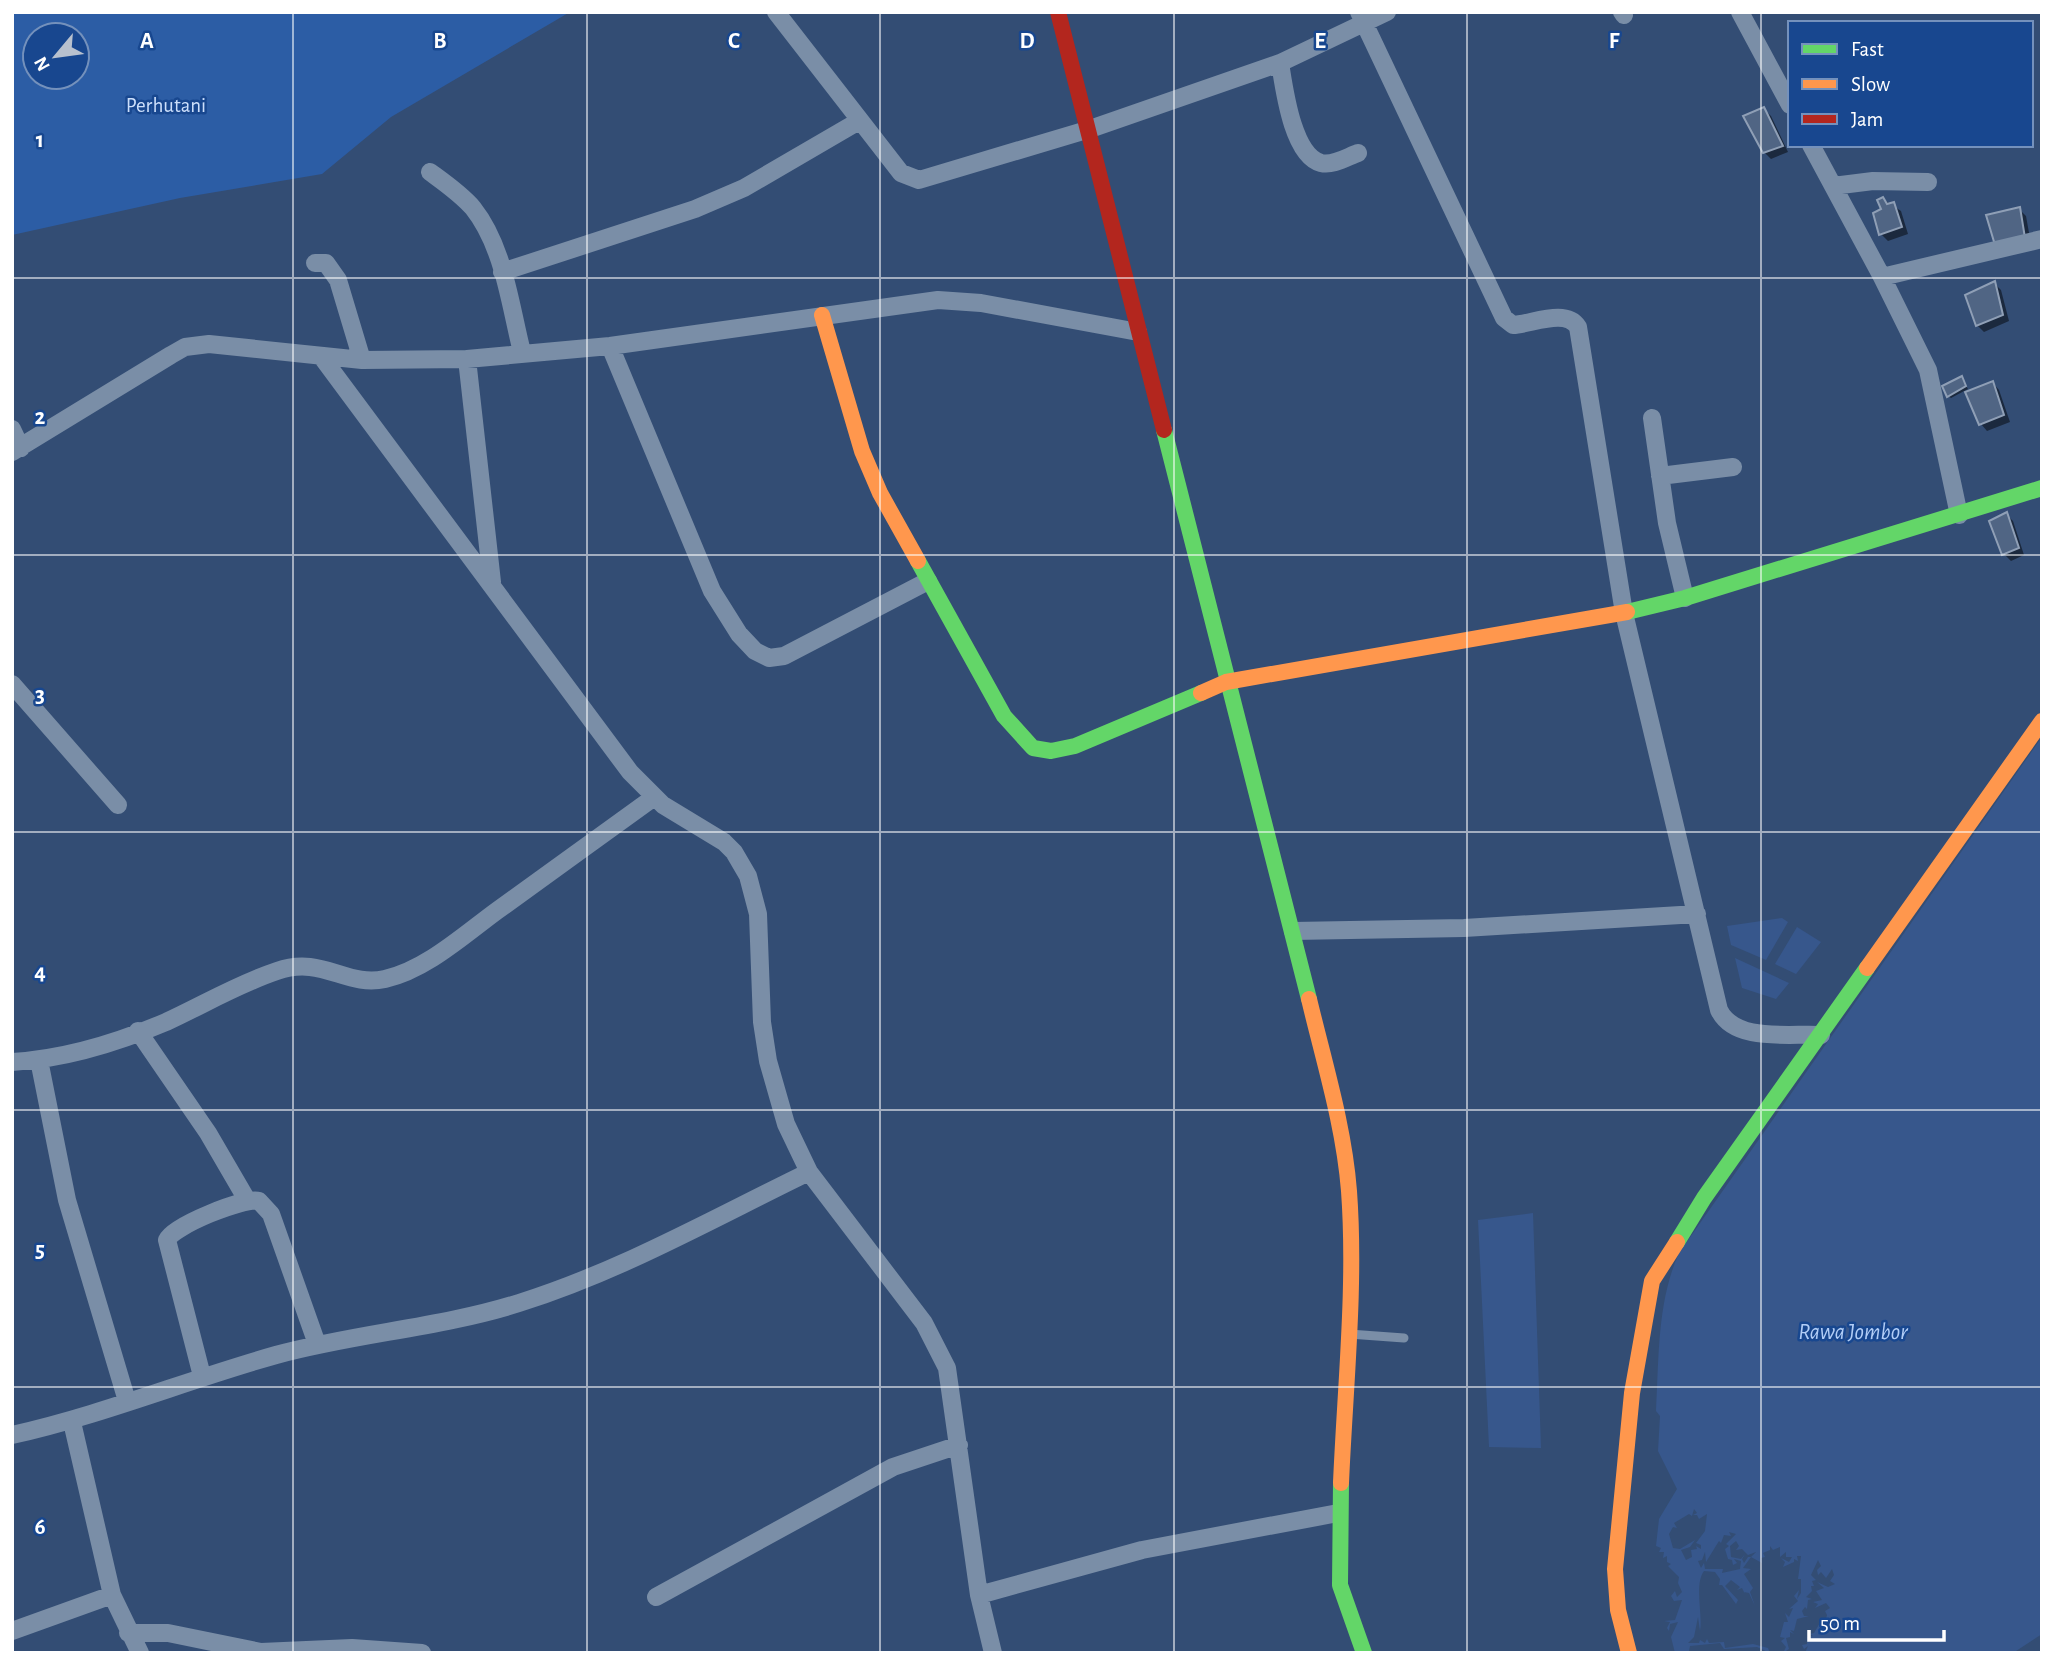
<svg xmlns="http://www.w3.org/2000/svg" width="2054" height="1665" viewBox="0 0 2054 1665" font-family="'Alegreya Sans',sans-serif">
	<style>
		.green { fill: #2c5da5; fill-rule: evenodd }
		.water { fill: #37578c; fill-rule: evenodd }
		.shadow { fill: #0007 }
		.building { fill: #506584; stroke: #8f9fb6; stroke-width: 2 }
		.lines { fill: none; stroke-linecap: round; stroke-linejoin: round }
		.lane { stroke: #7a8ea7; stroke-width: 9 }
		.street { stroke: #7a8ea7; stroke-width: 18 }
		.fast { stroke: #63d668; stroke-width: 16 }
		.slow { stroke: #ff974d; stroke-width: 16 }
		.jam { stroke: #b3261e; stroke-width: 16 }
		.grid { fill: none; stroke: #fff; stroke-width: 2; stroke-opacity: 0.55 }
		.labels { text-anchor: middle; dominant-baseline: central; stroke-width: 5; stroke-linejoin: round; paint-order: stroke }
		.park-label { font-size: 21px; fill: #ccdffb; stroke: #18478f }
		.water-label { font-size: 23px; font-style: italic; fill: #b1cdf6; stroke: #18478f }
		.grid-label { font-size: 23px; text-anchor: middle; font-weight: bold; fill: #fff; stroke: #18478f; stroke-width: 5; stroke-linejoin: round; paint-order: stroke }
	</style>
	<rect width="100%" height="100%" fill="#334d74"/>
	<path class="green" d="M12,12H570L391,117L322,174L180,198L12,235ZM35,35H77V77H35Z"/>
	<path class="water" d="M2042,737V1634L2013,1653H1805L1808,1646L1804,1649L1802,1645L1807,1644V1637L1813,1636L1810,1634L1814,1633L1821,1621L1824,1627L1827,1615L1825,1611L1830,1608L1826,1603L1815,1608L1818,1604L1813,1602L1822,1600L1816,1591L1824,1588L1817,1582L1828,1587L1835,1584L1830,1581L1834,1575L1832,1569L1826,1578L1821,1572L1818,1575L1817,1570L1821,1566L1818,1560L1811,1575L1816,1580L1812,1581L1814,1586H1811L1812,1591L1806,1597L1812,1599L1808,1600L1807,1609L1805,1607L1802,1611L1804,1616H1809L1797,1619L1794,1631L1790,1630L1794,1634L1790,1632V1637L1786,1638L1789,1649L1783,1653L1786,1647L1781,1641L1785,1638L1780,1637L1784,1622H1788L1785,1613L1789,1617L1793,1608L1789,1609L1798,1601L1794,1596L1799,1590L1797,1599L1801,1593V1579H1798L1801,1556H1797L1798,1561L1794,1559V1562L1783,1567L1785,1562L1781,1558L1789,1562L1792,1557H1786V1552L1780,1557V1547L1773,1550L1770,1546V1550L1763,1553L1765,1557L1761,1558L1762,1563L1751,1557L1756,1552L1748,1555L1742,1549L1736,1550L1739,1546L1736,1541L1730,1546L1731,1557L1741,1559L1745,1554L1742,1559L1744,1563L1748,1557H1751L1743,1568L1751,1569L1744,1574L1753,1588L1750,1592L1755,1606L1749,1593L1744,1592L1755,1614L1742,1588L1737,1590L1740,1587L1731,1580L1725,1586L1738,1600L1736,1604L1722,1585H1719L1720,1579L1715,1572L1704,1571C1694,1584 1703,1616 1700,1631L1698,1617L1694,1637L1688,1643H1699L1700,1640L1705,1643L1707,1639L1709,1643L1724,1642L1725,1648L1753,1644L1768,1648L1770,1653L1757,1647L1724,1649L1720,1643L1690,1646L1689,1651L1675,1653L1671,1637L1678,1622L1670,1624L1669,1631L1667,1628L1670,1622L1664,1621L1675,1620L1682,1600L1674,1601L1671,1596L1675,1591L1677,1597L1682,1592L1678,1583L1679,1577L1668,1566L1671,1564L1667,1562V1556L1663,1558L1664,1552H1659L1661,1548L1656,1546L1659,1519L1677,1489L1658,1451L1660,1416L1656,1411C1659,1359 1657,1301 1679,1253ZM1694,1509L1697,1513L1693,1515H1697L1699,1519L1707,1514L1705,1531L1696,1543L1701,1545V1549L1696,1546L1697,1549L1691,1550L1692,1557L1686,1560L1681,1550L1690,1547L1695,1540L1680,1549L1673,1548L1669,1534L1673,1527L1677,1528L1674,1523L1689,1514L1692,1516ZM1729,1532L1736,1534L1726,1544L1729,1546L1725,1549L1728,1559L1732,1560L1733,1565L1737,1563L1734,1559L1741,1561L1740,1569L1722,1573L1723,1569H1705L1704,1563L1701,1568L1698,1561L1702,1560L1705,1552L1706,1562L1719,1541L1721,1543L1724,1535L1731,1536Z
		M1782,918L1788,922L1766,960L1731,945L1727,926Z
		M1797,927L1821,942L1796,974L1775,964Z
		M1735,958L1789,983L1776,999L1742,988Z
		M1533,1213L1541,1448L1489,1447L1478,1220Z"/>
	<path class="shadow" d="M1764,109L1771,116L1788,152L1771,159L1764,152Z
		M1883,199L1901,211L1908,234L1888,241L1881,234Z
		M2019,209L2026,216L2031,244L2003,251Z
		M1994,283L2001,290L2009,321L1984,332L1977,325Z
		M1961,378L1968,389L1951,398L1948,396Z
		M1993,383L1999,390L2010,422L1987,431L1981,424Z
		M2006,514L2013,521L2024,555L2011,561L2004,554L1991,522Z"/>
	<path class="building" d="M1764,107L1783,146L1763,153L1743,116Z
		M1883,197L1887,204L1894,202L1902,227L1879,235L1873,213L1881,209L1877,200Z
		M2020,207L2025,238L1995,245L1986,215Z
		M1995,281L2003,315L1976,326L1965,295Z
		M1962,376L1966,386L1947,397L1942,386Z
		M1993,381L2004,415L1979,425L1965,392Z
		M2007,512L2019,548L2002,555L1989,521Z"/>
	<g class="lines">
		<path class="lane" d="M1349,1334L1404,1338"/>
		<path class="street" d="M776,12L901,173L919,180L1090,129L1280,63L1387,12
			M1359,12L1504,318L1513,325C1532,324 1566,308 1578,327L1624,613L1719,1010C1735,1043 1790,1033 1821,1035
			M1622,12L1624,15
			M1740,12L1790,105
			M1280,63C1284,87 1292,155 1321,163C1333,166 1347,157 1358,153
			M1811,145L1882,277L1928,370L1959,515
			M430,172C445,183 461,194 473,208C504,247 510,305 522,352
			M1833,186L1873,181L1928,182
			M315,263H326L338,280L362,360
			M502,272L695,209L744,188L859,121
			M1882,277L2042,239
			M610,346L712,591L739,634L755,651L769,658L784,656L928,581
			M321,356L630,772L663,805L724,842L734,852L748,876L758,914L762,1022L768,1061L786,1124L809,1172L924,1323L947,1368L979,1595L993,1653
			M467,359L492,582
			M1652,418L1667,523L1685,598
			M12,429L21,448
			M12,452L171,355L185,347L209,344L362,360L467,359L610,346L938,300L981,303L1138,332
			M1660,476L1733,467
			M12,684L118,805
			M1293,931L1464,928L1697,914
			M138,1031L208,1133L247,1200
			M39,1060L67,1200L127,1401
			M12,1062C63,1059 119,1042 166,1022C203,1005 238,984 277,971C322,955 347,988 385,979C426,970 465,934 498,910C550,873 601,835 653,798
			M202,1376L167,1240C173,1226 244,1197 259,1201L271,1214L317,1344
			M72,1422L112,1595L140,1653
			M12,1435C102,1415 187,1380 276,1355C356,1333 440,1328 519,1303C621,1271 714,1218 809,1172
			M979,1595L1142,1550L1338,1513
			M656,1597L893,1467L959,1445
			M12,1631L112,1595
			M128,1633H168L261,1652L352,1648L422,1653"/>
		<path class="fast" d="M1164,430L1309,999
			M918,561L1004,716L1033,748L1051,751L1075,746L1201,693
			M1627,612L1685,598L2042,488
			M1677,1242L1704,1198L1867,968
			M1341,1483L1340,1585L1364,1653"/>
		<path class="slow" d="M822,315L862,451L880,493L918,561
			M1201,693L1226,682L1627,612
			M1867,968L2042,721
			M1309,999C1324,1062 1344,1126 1349,1191C1356,1286 1345,1388 1341,1483
			M1629,1653L1618,1610L1615,1569L1632,1393L1652,1281L1677,1242"/>
		<path class="jam" d="M1058,12L1164,430"/>
	</g>
	<path class="grid" d="M293,12V1653M587,12V1653M880,12V1653M1174,12V1653M1467,12V1653M1761,12V1653M12,278H2042M12,555H2042M12,832H2042M12,1110H2042M12,1387H2042"/>
	<g class="labels">
		<g class="park-label">
			<text x="166" y="105">Perhutani</text>
		</g>
		<g class="water-label">
			<text x="1853" y="1332">Rawa Jombor</text>
		</g>
	</g>
	<g class="grid-label">
		<text x="147" y="48">A</text>
		<text x="440" y="48">B</text>
		<text x="734" y="48">C</text>
		<text x="1027" y="48">D</text>
		<text x="1320" y="48">E</text>
		<text x="1614" y="48">F</text>
		<text x="40" y="147">1</text>
		<text x="40" y="424">2</text>
		<text x="40" y="702">3</text>
		<text x="40" y="979">4</text>
		<text x="40" y="1257">5</text>
		<text x="40" y="1534">6</text>
	</g>
	<rect width="2054" height="1665" fill="none" stroke="#ffffff" stroke-width="28"/>
	<rect x="1788" y="21" width="245" height="126" fill="#18478f" stroke="#7491bc" stroke-width="2"/>
	<rect x="1802" y="44" width="35" height="10" fill="#63d668" stroke="#7491bc" stroke-width="2"/>
	<text x="1851" y="56" font-size="21" fill="#ffffff">Fast</text>
	<rect x="1802" y="79" width="35" height="10" fill="#ff974d" stroke="#7491bc" stroke-width="2"/>
	<text x="1851" y="91" font-size="21" fill="#ffffff">Slow</text>
	<rect x="1802" y="114" width="35" height="10" fill="#b3261e" stroke="#7491bc" stroke-width="2"/>
	<text x="1851" y="126" font-size="21" fill="#ffffff">Jam</text>
	<g transform="translate(56 56) rotate(241)"><circle r="33" fill="#18478f" stroke="#7491bc" stroke-width="2"/>
	<path d="M0-5L12 26L0 18L-12 26Z" fill="#b8c1ce"/>
	<text y="-10" font-size="19" font-weight="bold" text-anchor="middle" fill="#ffffff">N</text>
	</g>
	<path d="M1809 1630v10h135v-10" fill="none" stroke="#ffffff" stroke-width="3.5"/>
	<text x="1820" y="1630" font-size="21" fill="#ffffff" stroke="#18478f" stroke-width="5" paint-order="stroke">50 m</text>
</svg>
